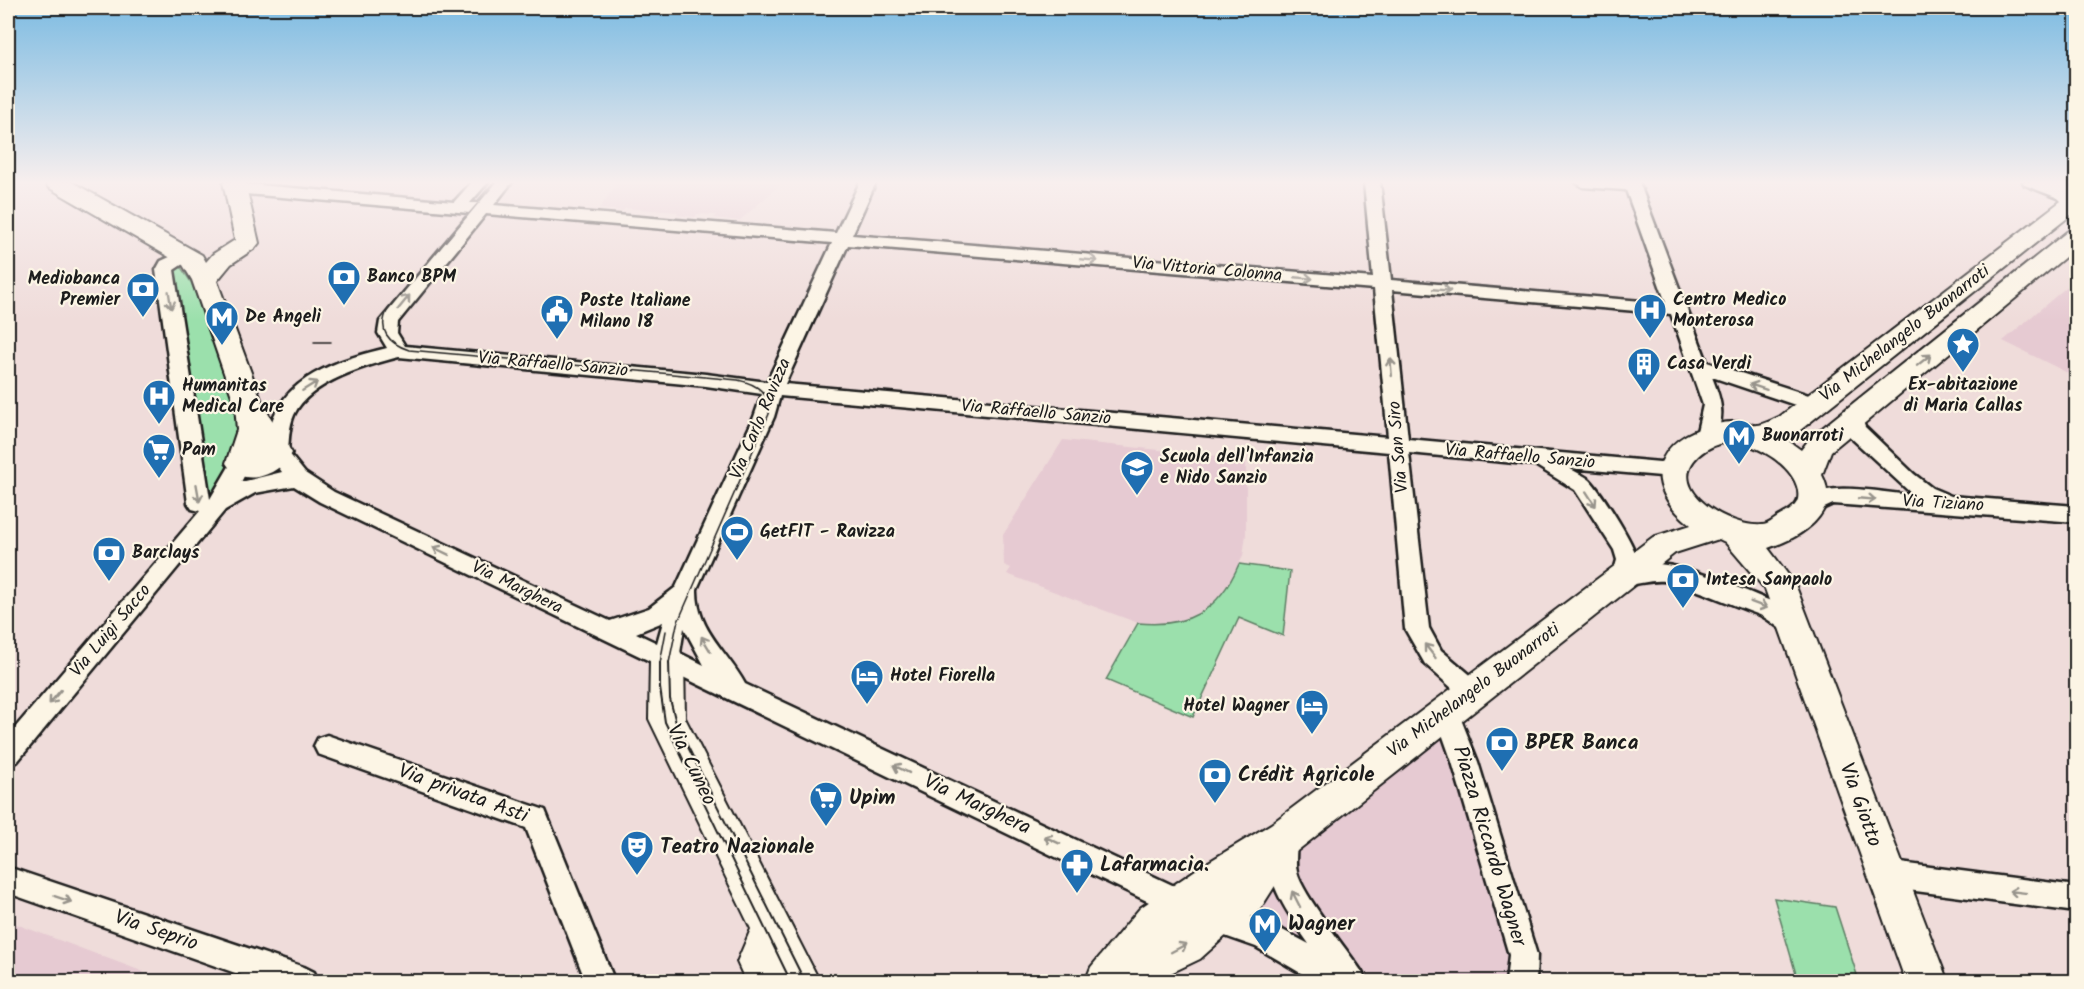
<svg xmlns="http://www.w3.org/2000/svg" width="2084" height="989" viewBox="0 0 2084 989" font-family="Kalam,sans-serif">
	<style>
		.built { fill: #e6cad2 }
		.green { fill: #9be0ac; stroke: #5c7e64; stroke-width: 1.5 }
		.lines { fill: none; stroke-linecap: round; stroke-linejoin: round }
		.street-casing { stroke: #1c1c1c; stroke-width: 5 }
		.secondary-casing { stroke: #1c1c1c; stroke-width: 4 }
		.street { fill: #fcf5e5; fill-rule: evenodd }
		.secondary { fill: #fcf5e5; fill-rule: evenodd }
		.tram-far1 { stroke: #1c1c1c; stroke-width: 1.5 }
		.tram { stroke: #1c1c1c; stroke-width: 2 }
		.oneway { stroke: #97938b }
		.labels { text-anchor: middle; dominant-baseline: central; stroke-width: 4.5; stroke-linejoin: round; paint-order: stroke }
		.street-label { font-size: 18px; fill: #1c1c1c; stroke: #fcf5e5 }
		.poi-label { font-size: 18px; font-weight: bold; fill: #1c1c1c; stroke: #fcf5e5; text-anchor: start }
		.near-poi-label { font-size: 21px; font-weight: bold; fill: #1c1c1c; stroke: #fcf5e5; text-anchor: start }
		.near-street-label { font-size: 21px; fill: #1c1c1c; stroke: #fcf5e5 }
	</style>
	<rect width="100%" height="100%" fill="#efdcda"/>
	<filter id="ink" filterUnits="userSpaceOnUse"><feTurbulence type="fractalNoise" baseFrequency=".0167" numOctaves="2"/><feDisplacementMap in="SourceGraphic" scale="12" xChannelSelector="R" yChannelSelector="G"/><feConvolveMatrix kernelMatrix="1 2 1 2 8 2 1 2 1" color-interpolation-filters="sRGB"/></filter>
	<g filter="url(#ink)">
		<path class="built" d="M618,182H773L779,186L739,221L714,218L716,215L697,214L695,217L677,215L678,212L625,208L623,211L599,209Z
			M2076,279V377L2003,341Z
			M1063,440L1246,459V534L1243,556L1226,590L1210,607L1195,617L1173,624L1138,623L1007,574L1011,568L1004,565L1003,535Z
			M1448,712L1526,982L1340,981L1261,936L1215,881Z
			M8,921L144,972L137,981H8Z"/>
		<path class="green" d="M180,266L191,282L240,412L237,458L213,498L204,490L171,272Z
			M1239,564L1290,571L1283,636L1239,618L1193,717L1106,680L1138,623C1188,628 1219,611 1239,564Z
			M1774,898L1835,907L1859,981H1798Z"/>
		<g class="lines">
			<defs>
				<path id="street" d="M472,182H488L470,203H478L496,182H512L494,205L836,233L860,182H876L852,235L1373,278L1364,182H1380L1391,280L1666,303L1626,190L1583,187L1575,182H1639L1707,362L1821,399L1824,404L1821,409L1814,411L1807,409L1712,377C1721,400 1727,417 1713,441L1706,443L1699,441L1696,436L1703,405L1671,314L1392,290L1408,439L1660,462L1673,458L1680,460L1683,465L1680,470L1661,476L1569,468C1575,472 1584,475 1590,480C1600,490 1641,553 1638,565C1676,557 1739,589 1776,603C1788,608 1799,615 1806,627L1802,634C1786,639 1775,622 1760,615C1731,605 1701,590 1671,582C1650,577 1632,589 1615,583L1612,577L1617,560L1614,550L1575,490L1535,465L1409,453L1429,628L1441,650L1481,684L1484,691L1481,698L1472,701L1463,698L1425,664L1405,629L1389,452L780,396L774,417L697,589C696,630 728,652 745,684L1219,907L1273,925L1309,944C1288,913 1257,874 1274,835L1284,831L1294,835C1299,848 1294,859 1297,872C1302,894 1348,951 1362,972L1366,982H1316L1256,947L1205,929L320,502L294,486L255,493L225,510L17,762L8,765V736L200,511L192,509L188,503L156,270L161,261L181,252H193L195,256L174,270L210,499L234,458L241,456L248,458L251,463L241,482L282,472L268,453C269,441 269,428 274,416C292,373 346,358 387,348L378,333L380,321L470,213L235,193L227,188L229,185L235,183L454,202ZM486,214L832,243L767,382L706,374L405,346L397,333L398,322ZM848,245L1374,289L1388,437L785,384ZM399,357L706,386L762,394L754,417L676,587L649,608L610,621L334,492L305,473L288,452C289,439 289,426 294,415C309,382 367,365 399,357ZM663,622L657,643L636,633ZM684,628L704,665L680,653Z
					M2023,182H2044L2076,196V205L2025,185Z
					M1853,411L1860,413L1865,427L1914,474L1932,488L1951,496L2076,506V522L1833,504L1811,514L1804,512L1800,506C1817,476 1884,494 1913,495L1848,435L1843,418L1846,413Z
					M1446,700L1455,704L1478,762L1537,955L1536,982H1506L1509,955L1452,762L1434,711L1437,704Z
					M327,735L545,810L615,982H586L526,828L318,754L314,746L318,738Z
					M1885,861L2076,886V912L1885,887L1875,883L1871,874L1875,865Z
					M8,867L304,967L314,972L318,982H261L8,893Z"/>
				<path id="secondary" d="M45,182H72L202,255L206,262L213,254L235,240L223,182H245L259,243L255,248L231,264L217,281L263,405L292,453C280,475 242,490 226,463L237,430L235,405L192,280L183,265L48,187Z
					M2042,182H2066L2076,191V211L1799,431L1783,437L1801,450L1811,437L2068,231L2076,229V248L1831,451L1822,475C1842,513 1800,538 1768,548L1795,584L1948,982H1906L1765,589L1725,542L1719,539L1675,553L1297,851L1259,911L1229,933L1200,959L1152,982H1085L1091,967L1140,908L1197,869L1271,824L1653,537L1691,525C1639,485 1654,438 1716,424C1726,422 1738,421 1748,423C1751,424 1754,426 1757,425C1764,425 1773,419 1779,417L2061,201ZM1731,442C1756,442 1803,470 1798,499C1796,508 1785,513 1778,517C1773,520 1768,525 1762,525C1731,528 1663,490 1698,456C1708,447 1718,443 1731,442Z
					M667,645L679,649L684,659L685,718L820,982H746L737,962L751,929L649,719L650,659L655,649Z"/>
			</defs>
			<use href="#street" class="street-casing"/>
			<use href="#secondary" class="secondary-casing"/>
			<use href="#street" class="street"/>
			<use href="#secondary" class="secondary"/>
			<path class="tram-far1" d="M496,182L388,309C377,330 388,343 409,350L738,380C757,384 771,393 769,414L677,624L669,663
				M314,342H331
				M660,663L666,631"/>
			<path class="tram" d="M660,662V688L665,722L791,982
				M669,662L670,699L676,723L805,982"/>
		</g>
		<defs><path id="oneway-shaft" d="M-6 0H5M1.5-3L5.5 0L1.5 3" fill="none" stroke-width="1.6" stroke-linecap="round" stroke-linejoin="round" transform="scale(1.5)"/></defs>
		<g class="oneway">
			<use href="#oneway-shaft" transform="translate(1089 260) rotate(5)"/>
			<use href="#oneway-shaft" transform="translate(1304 278) rotate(5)"/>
			<use href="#oneway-shaft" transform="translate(1442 290) rotate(5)"/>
			<use href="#oneway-shaft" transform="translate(170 300) rotate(81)"/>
			<use href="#oneway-shaft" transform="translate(404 302) rotate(-51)"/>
			<use href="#oneway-shaft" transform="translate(1924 360) rotate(-39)"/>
			<use href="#oneway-shaft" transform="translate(1391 367) rotate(-95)"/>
			<use href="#oneway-shaft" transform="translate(310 386) rotate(-32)"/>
			<use href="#oneway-shaft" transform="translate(1758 387) rotate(-162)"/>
			<use href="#oneway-shaft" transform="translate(198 493) rotate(80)"/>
			<use href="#oneway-shaft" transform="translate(1591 499) rotate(57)"/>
			<use href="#oneway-shaft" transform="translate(1867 499) rotate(5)"/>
			<use href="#oneway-shaft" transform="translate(441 551) rotate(-154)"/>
			<use href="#oneway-shaft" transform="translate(1759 605) rotate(21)"/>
			<use href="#oneway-shaft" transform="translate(706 644) rotate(-121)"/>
			<use href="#oneway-shaft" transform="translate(1430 651) rotate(-128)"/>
			<use href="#oneway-shaft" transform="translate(55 697) rotate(130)"/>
			<use href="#oneway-shaft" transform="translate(901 769) rotate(-154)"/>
			<use href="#oneway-shaft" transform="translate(1052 840) rotate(-155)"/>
			<use href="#oneway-shaft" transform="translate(2018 892) rotate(-173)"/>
			<use href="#oneway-shaft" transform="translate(63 899) rotate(19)"/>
			<use href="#oneway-shaft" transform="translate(1296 899) rotate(-117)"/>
			<use href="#oneway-shaft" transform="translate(1179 948) rotate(-28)"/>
		</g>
	</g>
	<linearGradient id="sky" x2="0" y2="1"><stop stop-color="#7cbbe2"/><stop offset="0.57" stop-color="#f8efee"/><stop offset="1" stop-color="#f8efee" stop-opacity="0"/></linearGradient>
	<rect width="2084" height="320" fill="url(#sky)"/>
	<defs>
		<symbol id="bank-pin" viewBox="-11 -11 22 30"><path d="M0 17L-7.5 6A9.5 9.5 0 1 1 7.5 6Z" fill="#1f6fb2" stroke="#fcf5e5"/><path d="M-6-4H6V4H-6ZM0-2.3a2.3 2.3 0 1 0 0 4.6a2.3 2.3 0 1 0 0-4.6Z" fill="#fff"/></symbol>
		<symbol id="hospital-pin" viewBox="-11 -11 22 30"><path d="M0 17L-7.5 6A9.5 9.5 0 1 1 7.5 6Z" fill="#1f6fb2" stroke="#fcf5e5"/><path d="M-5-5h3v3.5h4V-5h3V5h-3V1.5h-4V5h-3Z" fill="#fff"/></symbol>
		<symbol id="civic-pin" viewBox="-11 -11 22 30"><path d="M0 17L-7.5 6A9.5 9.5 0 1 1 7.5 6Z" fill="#1f6fb2" stroke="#fcf5e5"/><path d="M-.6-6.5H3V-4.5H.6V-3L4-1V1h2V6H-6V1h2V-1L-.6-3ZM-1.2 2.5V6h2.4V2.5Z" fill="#fff"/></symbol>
		<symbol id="metro-pin" viewBox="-11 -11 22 30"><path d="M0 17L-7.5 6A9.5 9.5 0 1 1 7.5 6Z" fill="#1f6fb2" stroke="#fcf5e5"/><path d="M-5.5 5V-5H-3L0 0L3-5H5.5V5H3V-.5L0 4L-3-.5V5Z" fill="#fff"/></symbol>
		<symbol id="sight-pin" viewBox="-11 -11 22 30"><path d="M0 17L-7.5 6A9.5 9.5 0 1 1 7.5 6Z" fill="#1f6fb2" stroke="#fcf5e5"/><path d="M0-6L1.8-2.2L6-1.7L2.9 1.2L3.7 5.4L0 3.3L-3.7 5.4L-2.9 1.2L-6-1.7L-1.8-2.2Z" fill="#fff"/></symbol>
		<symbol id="building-pin" viewBox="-11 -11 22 30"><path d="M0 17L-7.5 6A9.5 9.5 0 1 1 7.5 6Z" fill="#1f6fb2" stroke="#fcf5e5"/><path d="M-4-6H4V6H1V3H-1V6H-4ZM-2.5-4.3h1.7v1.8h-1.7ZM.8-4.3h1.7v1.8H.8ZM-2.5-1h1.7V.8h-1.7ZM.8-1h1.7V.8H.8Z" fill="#fff"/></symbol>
		<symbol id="supermarket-pin" viewBox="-11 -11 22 30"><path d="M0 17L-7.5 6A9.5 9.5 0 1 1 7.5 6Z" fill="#1f6fb2" stroke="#fcf5e5"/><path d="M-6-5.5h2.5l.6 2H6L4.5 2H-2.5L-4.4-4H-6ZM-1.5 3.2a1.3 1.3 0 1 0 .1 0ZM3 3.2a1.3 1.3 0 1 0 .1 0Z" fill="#fff"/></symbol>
		<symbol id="school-pin" viewBox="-11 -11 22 30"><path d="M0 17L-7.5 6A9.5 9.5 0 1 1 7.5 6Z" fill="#1f6fb2" stroke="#fcf5e5"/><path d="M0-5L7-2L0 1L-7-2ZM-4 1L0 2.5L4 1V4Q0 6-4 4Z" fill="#fff"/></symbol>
		<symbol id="stadium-pin" viewBox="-11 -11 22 30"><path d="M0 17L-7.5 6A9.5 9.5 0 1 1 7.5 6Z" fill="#1f6fb2" stroke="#fcf5e5"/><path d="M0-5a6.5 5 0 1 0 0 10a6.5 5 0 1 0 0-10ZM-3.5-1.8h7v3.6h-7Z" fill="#fff"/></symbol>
		<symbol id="hotel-pin" viewBox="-11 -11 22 30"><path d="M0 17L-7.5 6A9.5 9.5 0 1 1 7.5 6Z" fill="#1f6fb2" stroke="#fcf5e5"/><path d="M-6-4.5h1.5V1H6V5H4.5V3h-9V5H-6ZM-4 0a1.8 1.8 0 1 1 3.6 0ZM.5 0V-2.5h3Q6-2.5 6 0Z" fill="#fff"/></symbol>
		<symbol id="theatre-pin" viewBox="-11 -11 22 30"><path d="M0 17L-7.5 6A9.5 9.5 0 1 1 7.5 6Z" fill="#1f6fb2" stroke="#fcf5e5"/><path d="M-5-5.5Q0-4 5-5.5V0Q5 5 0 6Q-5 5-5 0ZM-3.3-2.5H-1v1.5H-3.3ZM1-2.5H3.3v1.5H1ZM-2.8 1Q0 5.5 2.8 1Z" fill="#fff"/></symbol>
		<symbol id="pharmacy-pin" viewBox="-11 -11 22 30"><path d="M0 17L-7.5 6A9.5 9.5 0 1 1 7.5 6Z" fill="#1f6fb2" stroke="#fcf5e5"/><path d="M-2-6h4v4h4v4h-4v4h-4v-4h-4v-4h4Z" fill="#fff"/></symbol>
	</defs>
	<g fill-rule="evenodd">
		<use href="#bank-pin" x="325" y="258" width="38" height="52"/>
		<use href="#bank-pin" x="124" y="270" width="38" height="52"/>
		<use href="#hospital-pin" x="1631" y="291" width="38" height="52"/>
		<use href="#civic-pin" x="538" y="292" width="38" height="52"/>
		<use href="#metro-pin" x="203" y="298" width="38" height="52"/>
		<use href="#sight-pin" x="1944" y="325" width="38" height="52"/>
		<use href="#building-pin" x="1625" y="345" width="38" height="52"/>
		<use href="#hospital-pin" x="140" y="377" width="38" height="52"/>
		<use href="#metro-pin" x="1720" y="417" width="38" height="52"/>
		<use href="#supermarket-pin" x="140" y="431" width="38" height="52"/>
		<use href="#school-pin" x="1118" y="448" width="38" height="52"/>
		<use href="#stadium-pin" x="718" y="513" width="38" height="52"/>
		<use href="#bank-pin" x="90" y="534" width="38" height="52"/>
		<use href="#bank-pin" x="1664" y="561" width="38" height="52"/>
		<use href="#hotel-pin" x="848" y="657" width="38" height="52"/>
		<use href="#hotel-pin" x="1293" y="687" width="38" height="52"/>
		<use href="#bank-pin" x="1483" y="724" width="38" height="52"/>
		<use href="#bank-pin" x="1196" y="756" width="38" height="52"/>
		<use href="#supermarket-pin" x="807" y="779" width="38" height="52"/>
		<use href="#theatre-pin" x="618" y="828" width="38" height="52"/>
		<use href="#pharmacy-pin" x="1058" y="846" width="38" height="52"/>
		<use href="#metro-pin" x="1246" y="905" width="38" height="52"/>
	</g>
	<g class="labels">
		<g class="street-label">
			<text transform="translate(1207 270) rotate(5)">Via Vittoria Colonna</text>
			<text transform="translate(1905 334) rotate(-38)">Via Michelangelo Buonarroti</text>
			<text transform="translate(553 365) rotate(5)">Via Raffaello Sanzio</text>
			<text transform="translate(1036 413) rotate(5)">Via Raffaello Sanzio</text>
			<text transform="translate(761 419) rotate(-67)">Via Carlo Ravizza</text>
			<text transform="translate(1399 447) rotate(-95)">Via San Siro</text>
			<text transform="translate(1520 457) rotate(5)">Via Raffaello Sanzio</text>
			<text transform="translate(1943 504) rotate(3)">Via Tiziano</text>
			<text transform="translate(517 588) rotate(26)">Via Marghera</text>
			<text transform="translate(111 631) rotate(-50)">Via Luigi Sacco</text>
			<text transform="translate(1474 691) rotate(-37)">Via Michelangelo Buonarroti</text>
		</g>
		<g class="poi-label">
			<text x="367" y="277">Banco BPM</text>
			<text x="120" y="279" text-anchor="end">Mediobanca<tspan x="120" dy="21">Premier</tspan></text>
			<text x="1673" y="300">Centro Medico<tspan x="1673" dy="21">Monterosa</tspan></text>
			<text x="580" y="301">Poste Italiane<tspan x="580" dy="21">Milano 18</tspan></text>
			<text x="245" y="317">De Angeli</text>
			<text x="1667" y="364">Casa Verdi</text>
			<text x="1963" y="385" text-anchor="middle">Ex-abitazione<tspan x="1963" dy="21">di Maria Callas</tspan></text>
			<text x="182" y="386">Humanitas<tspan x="182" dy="21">Medical Care</tspan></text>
			<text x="1762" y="436">Buonarroti</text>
			<text x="182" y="450">Pam</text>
			<text x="1160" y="457">Scuola dell'Infanzia<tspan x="1160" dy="21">e Nido Sanzio</tspan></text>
			<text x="760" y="532">GetFIT - Ravizza</text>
			<text x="132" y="553">Barclays</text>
			<text x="1706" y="580">Intesa Sanpaolo</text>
			<text x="890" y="676">Hotel Fiorella</text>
			<text x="1289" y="706" text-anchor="end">Hotel Wagner</text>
		</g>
		<g class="near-poi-label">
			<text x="1525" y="743">BPER Banca</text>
			<text x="1238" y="775">Crédit Agricole</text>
			<text x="849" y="798">Upim</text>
			<text x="660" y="847">Teatro Nazionale</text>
			<text x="1100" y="865">Lafarmacia.</text>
			<text x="1288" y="924">Wagner</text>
		</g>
		<g class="near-street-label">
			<text transform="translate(691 765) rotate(64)">Via Cuneo</text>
			<text transform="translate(463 794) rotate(20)">Via privata Asti</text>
			<text transform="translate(977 805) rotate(25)">Via Marghera</text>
			<text transform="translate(1860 805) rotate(70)">Via Giotto</text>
			<text transform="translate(1489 846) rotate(73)">Piazza Riccardo Wagner</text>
			<text transform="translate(156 931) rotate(19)">Via Seprio</text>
		</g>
	</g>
	<rect width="2084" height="989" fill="none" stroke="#fcf5e5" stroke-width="30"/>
	<rect x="15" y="15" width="2054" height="959" fill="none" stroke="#1c1c1c" stroke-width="2" filter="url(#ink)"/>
</svg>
